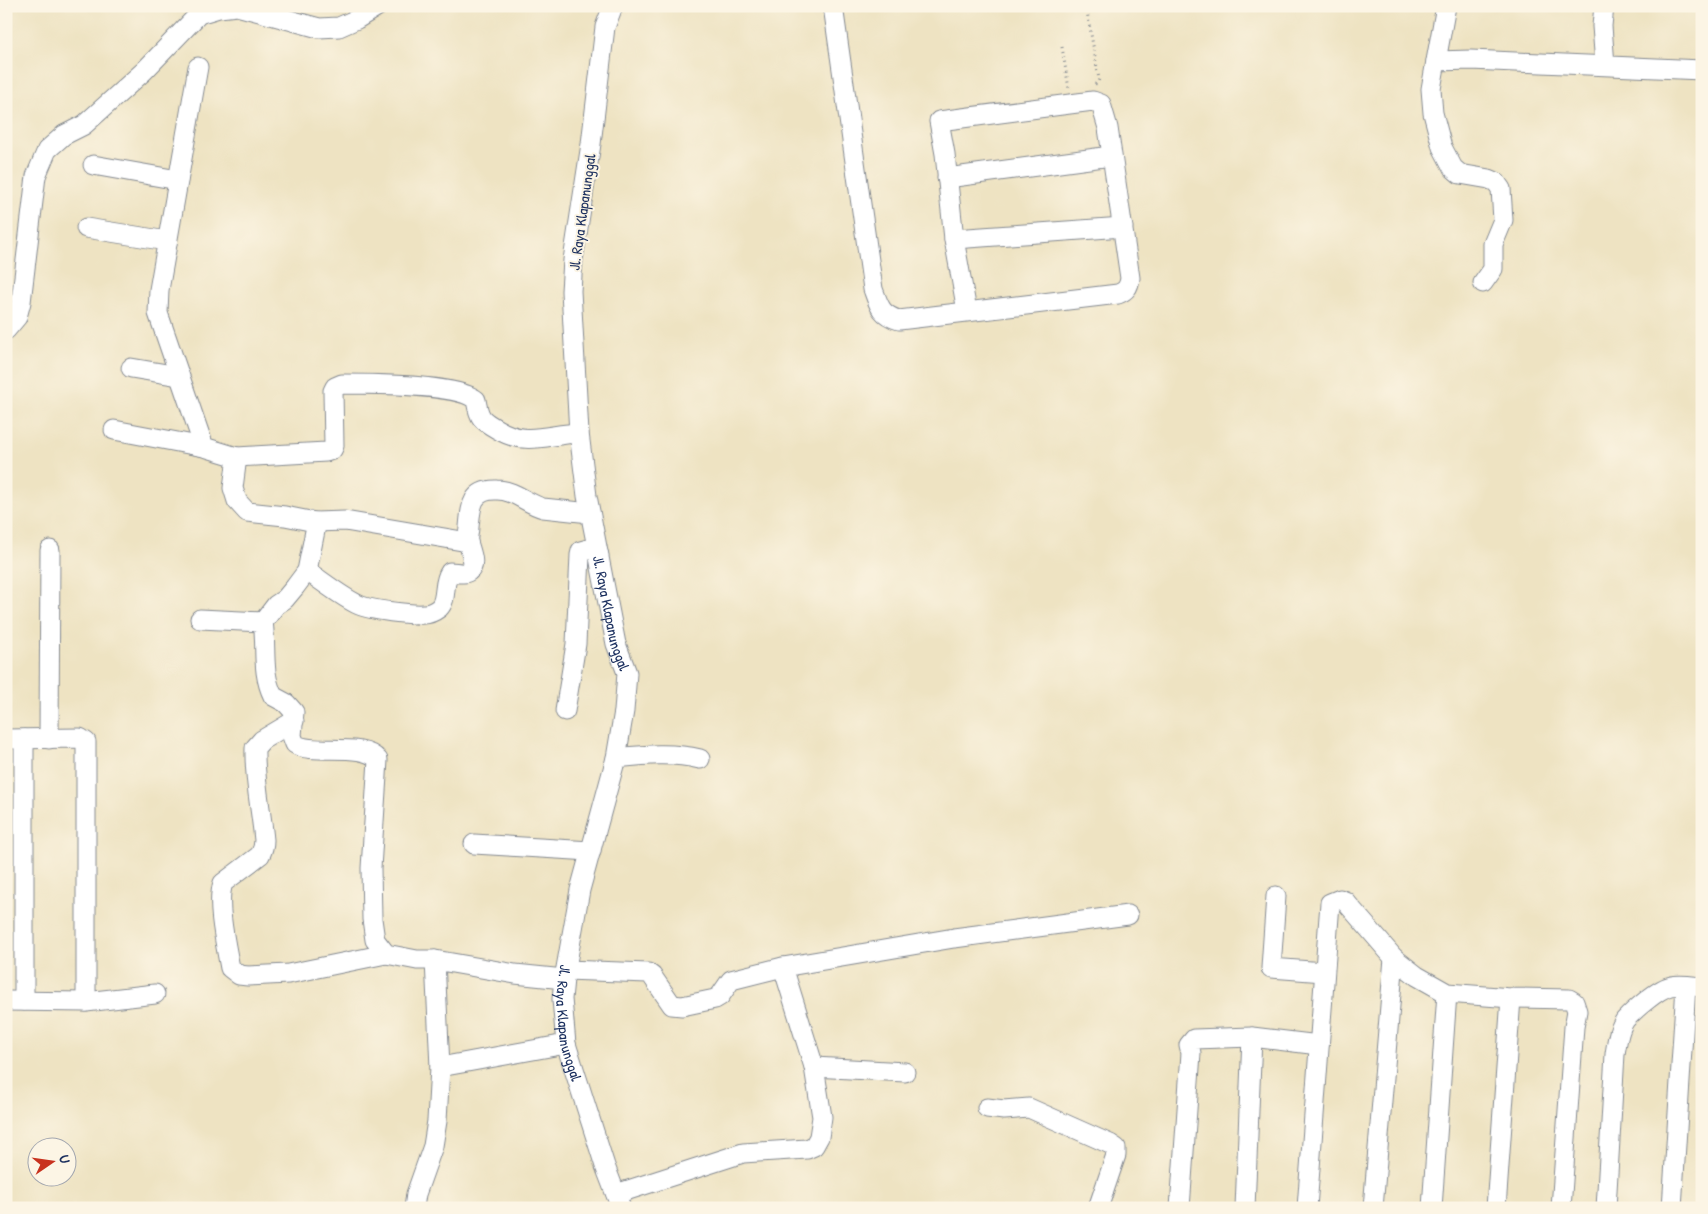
<svg xmlns="http://www.w3.org/2000/svg" width="1708" height="1214" viewBox="0 0 1708 1214" font-family="'Patrick Hand',sans-serif">
	<style>
		.lines { fill: none; stroke-linecap: round; stroke-linejoin: round }
		.minor-casing { stroke: #848990; stroke-width: 21 }
		.path { stroke: #848990; stroke-width: 3; stroke-dasharray: 1 4; stroke-linecap: butt }
		.minor { stroke: #fff; stroke-width: 19 }
		.labels { text-anchor: middle; dominant-baseline: central; stroke-width: 4; stroke-linejoin: round; paint-order: stroke }
		.street-label { font-size: 15px; fill: #1b2f5e; stroke: #fcf5e5 }
	</style>
	<rect width="100%" height="100%" fill="#fcf5e5"/>
	<filter id="ink" filterUnits="userSpaceOnUse"><feTurbulence type="fractalNoise" baseFrequency=".02" numOctaves="2"/><feDisplacementMap in="SourceGraphic" scale="10" xChannelSelector="R" yChannelSelector="G"/><feConvolveMatrix kernelMatrix="1 2 1 2 8 2 1 2 1" color-interpolation-filters="sRGB"/></filter>
	<filter id="wash" filterUnits="userSpaceOnUse"><feTurbulence type="fractalNoise" baseFrequency=".0096" numOctaves="4" result="noise"/><feDisplacementMap in="SourceGraphic" scale="20" xChannelSelector="R" yChannelSelector="G"/><feGaussianBlur stdDeviation="1.12" result="paint"/><feColorMatrix in="noise" values="0 0 0 0 0 0 0 0 0 0 0 0 0 0 0 0 0 1.4 0 .05"/><feComposite in="paint" operator="in"/></filter>
	<g filter="url(#wash)">
		<rect width="100%" height="100%" fill="#eee3c2"/>
	</g>
	<g filter="url(#ink)">
		<g class="lines">
			<defs>
				<g id="minor">
					<path id="s1" d="M613,6L605,27L591,144L573,260L571,291L579,433L587,496L616,644L627,673L624,711L616,758L580,890L564,979L562,999L566,1044L605,1166L621,1208"/>
					<path d="M833,6L873,289C879,306 881,315 899,320L1118,294C1126,291 1129,287 1130,278L1108,128L1101,104L1093,101L939,121L945,154L954,239L967,311"/>
					<path d="M1446,6L1436,61L1471,60L1702,70"/>
					<path d="M1604,6L1602,26L1605,65"/>
					<path d="M1436,61L1431,89L1433,113L1442,147L1453,168L1460,174L1489,179L1496,182L1501,189L1503,220L1493,244V269L1483,283"/>
					<path d="M198,67L159,290L158,313L204,447L237,457L326,452L332,450L334,446L333,391L335,387L342,384C368,384 459,384 476,400C479,418 481,420 497,429C526,447 548,434 579,433"/>
					<path d="M93,165L178,180"/>
					<path d="M947,178L1111,156"/>
					<path d="M86,228L167,241"/>
					<path d="M954,239L1123,227"/>
					<path d="M6,330L17,317L21,302L36,176L47,150L64,135L84,125L144,71L199,14L219,8L237,6L319,28L339,27L357,19L378,6"/>
					<path d="M131,368L179,376"/>
					<path d="M114,430L204,447"/>
					<path d="M237,457L233,488L237,501L247,512L285,516L315,522L345,521L468,542"/>
					<path d="M307,571C322,581 343,598 359,605C370,610 412,615 424,614C429,614 435,611 439,608C448,599 442,583 450,572C456,572 464,575 469,571C477,565 470,550 468,542C467,538 469,531 469,527C471,507 471,489 497,490C515,490 527,504 543,508L590,513"/>
					<path d="M200,619L263,622C267,647 261,672 273,696L286,703L294,712L292,736L295,744C312,756 363,741 378,760L371,868L372,919L375,940L386,954L417,960H435"/>
					<path d="M263,622L276,605L285,599L295,587L307,571L316,526L315,522"/>
					<path d="M565,711L576,644L580,555L581,551L592,548L599,555"/>
					<path d="M294,721L262,740L255,748C254,779 261,809 264,840C264,845 263,850 260,855L223,883C216,903 226,946 230,968L239,975L248,976L288,974L386,954"/>
					<path d="M6,739L80,738L86,742V1002"/>
					<path d="M49,739L50,550"/>
					<path d="M616,758C645,755 672,752 700,759"/>
					<path d="M474,844L591,851"/>
					<path d="M1276,896L1271,968L1324,972"/>
					<path d="M566,970L648,973L652,976L672,1005L682,1006L715,999L720,996L731,980L783,967L954,938L1128,915"/>
					<path d="M6,1001L86,1002L155,994"/>
					<path d="M24,1001V739"/>
					<path d="M440,1067L566,1044"/>
					<path d="M814,1067L905,1072"/>
					<path d="M987,1108L1004,1110L1029,1108L1110,1144L1116,1148V1155L1098,1208"/>
					<path d="M616,1194L743,1153L807,1149L814,1146L819,1137L822,1117L814,1067L783,967"/>
					<path d="M414,1208L416,1194L433,1146L437,1121L440,1067L435,960L515,974L564,979"/>
					<path d="M1180,1208L1191,1053L1189,1045L1194,1039L1252,1037"/>
					<path d="M1245,1208L1252,1037L1319,1045"/>
					<path d="M1307,1208L1330,903L1340,899L1345,901L1394,958"/>
					<path d="M1373,1208L1394,958L1417,976L1447,993L1511,998L1569,999L1574,1002L1577,1011L1574,1027L1561,1208"/>
					<path d="M1432,1208L1447,993"/>
					<path d="M1496,1208L1511,998"/>
					<path d="M1606,1208L1615,1054C1617,1042 1618,1030 1625,1020C1633,1011 1659,988 1671,986C1681,984 1692,986 1702,987"/>
					<path d="M1672,1208L1686,986"/>
				</g>
			</defs>
			<use href="#minor" class="minor-casing"/>
			<path class="path" d="M1086,6L1099,79L1098,82L1094,85
				M1062,47L1069,89"/>
			<use href="#minor" class="minor"/>
		</g>
	</g>
	<g class="labels">
		<g class="street-label">
			<text transform="translate(582 212) rotate(-82)">Jl. Raya Klapanunggal</text>
			<text stroke="none"><textPath href="#s1" startOffset="614">Jl. Raya Klapanunggal</textPath></text>
			<text stroke="none"><textPath href="#s1" startOffset="1034">Jl. Raya Klapanunggal</textPath></text>
		</g>
	</g>
	<rect width="1708" height="1214" fill="none" stroke="#fcf5e5" stroke-width="25"/>
	<g transform="translate(52 1162) rotate(77)"><circle r="24" fill="#fcf5e5" stroke="#a2a6af"/>
	<path d="M0-4L9 19L0 12L-9 19Z" fill="#c8321e"/>
	<text y="-8" font-size="14" font-weight="bold" text-anchor="middle" fill="#1b2f5e">U</text>
	</g>
</svg>
